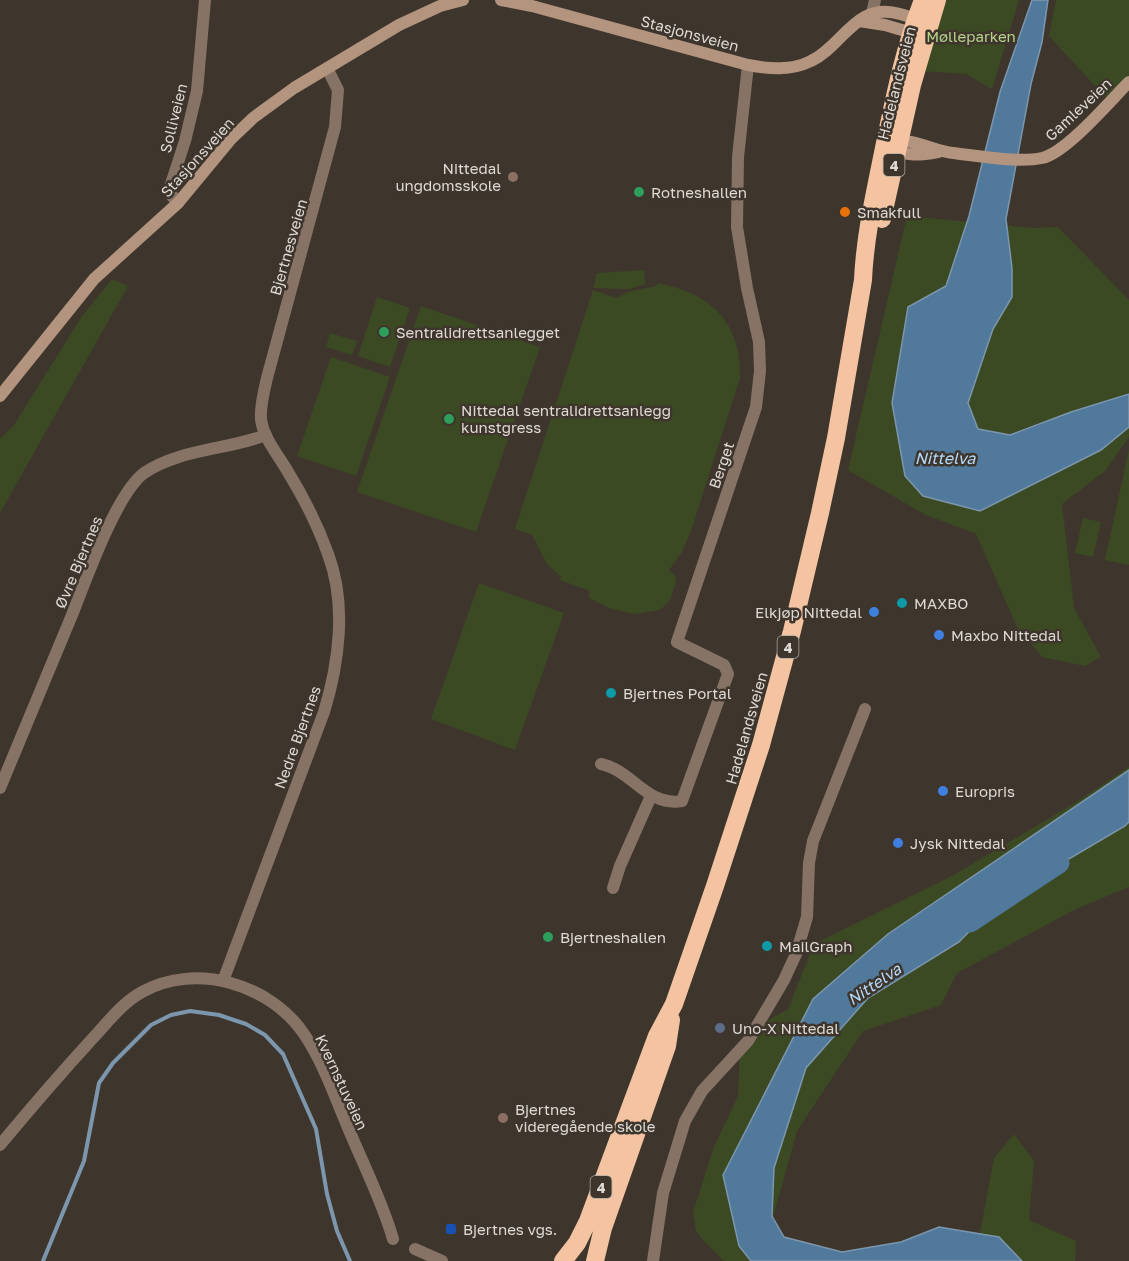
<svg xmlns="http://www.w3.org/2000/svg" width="1129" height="1261" viewBox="0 0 1129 1261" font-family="'Golos Text',sans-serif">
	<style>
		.green { fill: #3b4a22 }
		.water { fill: #51799c; stroke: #7c96ad; stroke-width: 1.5 }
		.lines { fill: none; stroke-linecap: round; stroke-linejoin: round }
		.stream { stroke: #7c96ad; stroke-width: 4 }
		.river { stroke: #51799c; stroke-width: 21 }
		.street { stroke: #877366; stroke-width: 12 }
		.secondary { stroke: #b3947e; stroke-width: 12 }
		.highway { stroke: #f4c4a2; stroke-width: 18 }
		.education-dot { fill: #8d6e63; stroke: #3e362d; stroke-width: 2 }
		.leisure-dot { fill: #2e9e5b; stroke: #3e362d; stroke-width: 2 }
		.food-dot { fill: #e8710a; stroke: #3e362d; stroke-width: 2 }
		.culture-dot { fill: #0f9aa8; stroke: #3e362d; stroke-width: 2 }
		.shop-dot { fill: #3f7fe0; stroke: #3e362d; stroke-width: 2 }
		.service-dot { fill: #5c6f8a; stroke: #3e362d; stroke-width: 2 }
		.transit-dot { fill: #1a4fb4; stroke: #3e362d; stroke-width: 2 }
		.labels { text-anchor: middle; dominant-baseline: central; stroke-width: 5; stroke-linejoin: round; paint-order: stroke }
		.shield { fill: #3e362d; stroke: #afa9a2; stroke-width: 1.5 }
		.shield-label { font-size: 14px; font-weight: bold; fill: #dfdad4 }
		.street-label { font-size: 15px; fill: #dfdad4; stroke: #3e362d }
		.park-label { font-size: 15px; fill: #b5d289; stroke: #3e362d }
		.poi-label { font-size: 15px; fill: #dfdad4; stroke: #3e362d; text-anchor: start }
		.water-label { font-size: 16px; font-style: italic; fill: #b5d9fb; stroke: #3e362d }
	</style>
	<rect width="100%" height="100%" fill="#3e362d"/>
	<path class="green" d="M944,0H1019L992,89L966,74L921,71Z
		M1056,0H1129V78L1108,100L1049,36Z
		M907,216L1032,228L1058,227L1129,300V437L1105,471L1062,504L1074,608L1101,657L1085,666L1042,657L1017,627L976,534L924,514L848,470Z
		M644,270L645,284L630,289L593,288L597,273Z
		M112,279L128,286L0,513V439L14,425L82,316Z
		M658,283C711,294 741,321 740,378L691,531L682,552L669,570L675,576L676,582L670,600L660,610L634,614L609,608L589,598L590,591L560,580L561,577L547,564L532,535L515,529L593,290L616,298L631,291L657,286Z
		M377,297L410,308L390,367L358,356Z
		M421,306L540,347L476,532L357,492Z
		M330,333L357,341L352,355L326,347Z
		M331,357L390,377L356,476L297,456Z
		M1129,449V565L1105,560Z
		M1083,518L1101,522L1093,557L1075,553Z
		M479,583L564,613L515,750L431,719Z
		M1129,767V887L1076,909L957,973L941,1005L863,1031L797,1131L767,1239L801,1261H724L702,1239L696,1231L693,1212L714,1147L738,1096L740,1049L769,1020L788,1009L814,944L952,876L1073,804Z
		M1014,1134L1034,1161L1029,1220L1076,1241L1075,1261H899L979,1238L994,1158Z"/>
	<path class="water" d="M1032,0H1048L1042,42L1031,84L1006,219L1012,268V297L993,329L968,403L978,429L1010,435L1071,412L1129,394V427L1101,450L980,511L923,496L905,476L892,403L908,307L946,286L969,216L1000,92Z
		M1129,770V822L1125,826L1001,899L959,942L868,998L806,1068L774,1168L772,1216L784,1237L842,1252L901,1242L939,1227L999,1237L1022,1261H751L739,1246L723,1175L813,999L888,934Z"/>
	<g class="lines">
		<path class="stream" d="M43,1261L84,1161L99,1083L113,1063L151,1025L171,1015L190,1011L219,1015L246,1024L265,1035L283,1054L316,1129L327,1194L337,1231L350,1261"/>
		<path class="river" d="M970,922L1059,863"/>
		<path class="street" d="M870,22L875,0
			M178,203L172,196L170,187L185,141L197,91L205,0
			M601,764C632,770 647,807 682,801L728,674L724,665L677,642L756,407L760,371L759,342L747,288L737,227L738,157L748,65
			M0,788C24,730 48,672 72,615C86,580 116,494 144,473C179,449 227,450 266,435
			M613,888L620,866L651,796
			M223,981L324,712C339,663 347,604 328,554C318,526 304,498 288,472C279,456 263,438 261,419C260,406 264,391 267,378L335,127L338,90L327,68
			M0,1145C30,1109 61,1073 93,1038C108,1022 122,1003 142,992C196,962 270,984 304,1034C325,1065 337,1103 352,1137C366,1170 383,1204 393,1239
			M415,1249L442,1261
			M653,1261L663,1193L685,1121L702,1091L748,1041L784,980L796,954L807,917L809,863L813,841L865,709"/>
		<path class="secondary" d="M501,0L532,6L748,65C769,69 791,71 811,61C843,46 856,1 900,14C908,16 915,18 920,24
			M859,21L885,25L912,33H917
			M892,142C912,137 933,151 953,153C978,156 1018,163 1042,158C1066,153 1110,101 1129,82
			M891,148C905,157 922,155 938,152
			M0,396L94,279L178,203L231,139L253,118L294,88L399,25L440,6L463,0"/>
		<path class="highway" d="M882,219L912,85L937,0
			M563,1261L577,1243L588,1221L657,1036L674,1004L715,886L761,745L792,631L820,513L836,438L863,280C865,234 876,188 885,143C895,95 905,46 923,0
			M595,1261L603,1228L667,1046L671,1020"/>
	</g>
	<g class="education-dot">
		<circle cx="513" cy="177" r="6"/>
		<circle cx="503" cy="1118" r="6"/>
	</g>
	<g class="leisure-dot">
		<circle cx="639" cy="192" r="6"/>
		<circle cx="384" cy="332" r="6"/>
		<circle cx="449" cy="419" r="6"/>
		<circle cx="548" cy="937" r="6"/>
	</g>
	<circle class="food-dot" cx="845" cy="212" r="6"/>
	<g class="culture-dot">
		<circle cx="902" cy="603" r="6"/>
		<circle cx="611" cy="693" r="6"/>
		<circle cx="767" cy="946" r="6"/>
	</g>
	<g class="shop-dot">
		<circle cx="874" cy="612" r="6"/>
		<circle cx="939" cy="635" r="6"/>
		<circle cx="943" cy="791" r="6"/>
		<circle cx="898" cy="843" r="6"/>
	</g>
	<circle class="service-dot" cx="720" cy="1028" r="6"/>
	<rect class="transit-dot" x="445" y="1223" width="12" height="12" rx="3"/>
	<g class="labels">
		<g class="shield">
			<rect x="883.5" y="154" width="21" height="22" rx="4.5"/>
			<rect x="777.5" y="636" width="21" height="22" rx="4.5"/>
			<rect x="590.5" y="1176" width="21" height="22" rx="4.5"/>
		</g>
		<g class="shield-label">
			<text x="894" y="165">4</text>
			<text x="788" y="647">4</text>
			<text x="601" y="1187">4</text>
		</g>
		<g class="street-label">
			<text transform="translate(690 33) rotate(15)">Stasjonsveien</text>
			<text transform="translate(896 83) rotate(-76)">Hadelandsveien</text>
			<text transform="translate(1078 109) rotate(-43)">Gamleveien</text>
			<text transform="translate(173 118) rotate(-76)">Solliveien</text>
			<text transform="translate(197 157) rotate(-48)">Stasjonsveien</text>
			<text transform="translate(288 247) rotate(-74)">Bjertnesveien</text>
			<text transform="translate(721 465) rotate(-71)">Berget</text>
			<text transform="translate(78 562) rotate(-67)">Øvre Bjertnes</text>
			<text transform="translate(746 728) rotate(-74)">Hadelandsveien</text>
			<text transform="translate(297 737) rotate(-70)">Nedre Bjertnes</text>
			<text transform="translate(342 1082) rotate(65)">Kvernstuveien</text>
		</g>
		<g class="park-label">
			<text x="971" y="36">Mølleparken</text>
		</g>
		<g class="poi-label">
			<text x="501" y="168" text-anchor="end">Nittedal<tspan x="501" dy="17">ungdomsskole</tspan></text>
			<text x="651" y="192">Rotneshallen</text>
			<text x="857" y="212">Smakfull</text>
			<text x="396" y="332">Sentralidrettsanlegget</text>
			<text x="461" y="410">Nittedal sentralidrettsanlegg<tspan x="461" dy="17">kunstgress</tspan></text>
			<text x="914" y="603">MAXBO</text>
			<text x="862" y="612" text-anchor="end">Elkjøp Nittedal</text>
			<text x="951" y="635">Maxbo Nittedal</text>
			<text x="623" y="693">Bjertnes Portal</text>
			<text x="955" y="791">Europris</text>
			<text x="910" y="843">Jysk Nittedal</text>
			<text x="560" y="937">Bjertneshallen</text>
			<text x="779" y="946">MailGraph</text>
			<text x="732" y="1028">Uno-X Nittedal</text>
			<text x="515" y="1109">Bjertnes<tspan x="515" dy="17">videregående skole</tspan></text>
			<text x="463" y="1229">Bjertnes vgs.</text>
		</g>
		<g class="water-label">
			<text x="945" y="458">Nittelva</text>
			<text transform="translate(874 984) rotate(-34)">Nittelva</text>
		</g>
	</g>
</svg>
